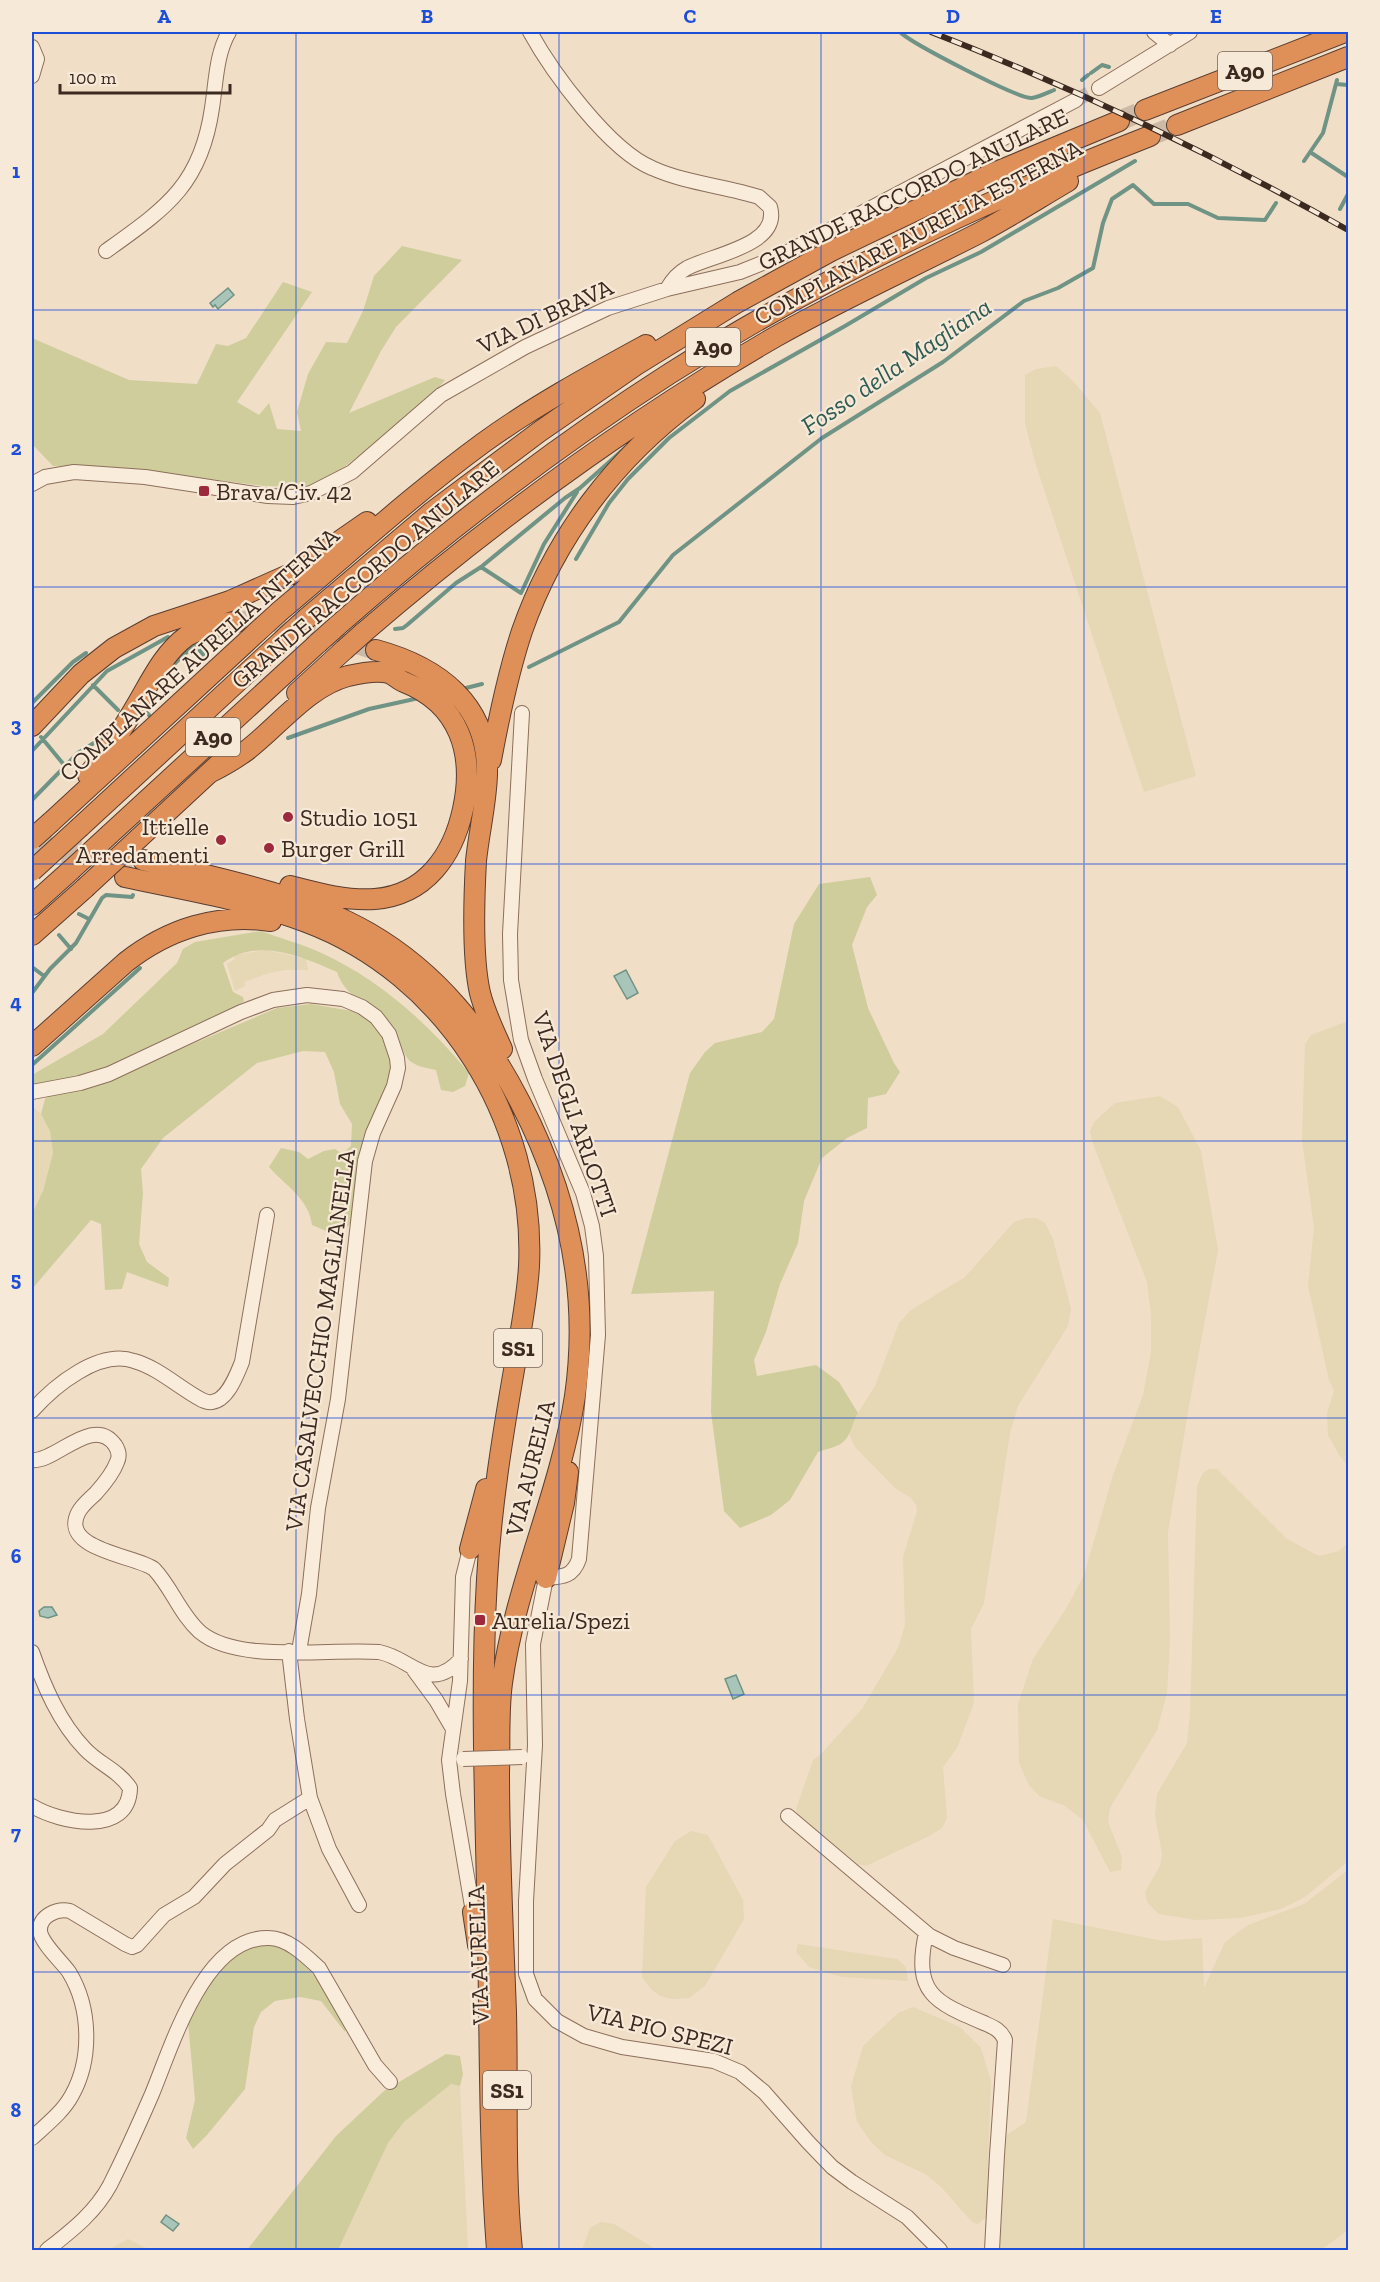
<svg xmlns="http://www.w3.org/2000/svg" width="1380" height="2282" viewBox="0 0 1380 2282" font-family="'Zilla Slab',serif">
	<style>
		.farmland { fill: #e6d7b5 }
		.green { fill: #cfcd9b }
		.water { fill: #a9c4b8; stroke: #6f9384; stroke-width: 1.5 }
		.lines { fill: none; stroke-linecap: round; stroke-linejoin: round }
		.stream { stroke: #6f9384; stroke-width: 4 }
		.minor-tunnel { stroke: #ccbaa6; stroke-width: 14; stroke-dasharray: 14 7; stroke-linecap: butt }
		.highway-tunnel { stroke: #ccbaa6; stroke-width: 20; stroke-dasharray: 20 10; stroke-linecap: butt }
		.minor-casing { stroke: #8c6f5c; stroke-width: 16 }
		.highway-casing { stroke: #5a3d30; stroke-width: 22 }
		.minor { stroke: #faecdb; stroke-width: 14 }
		.highway { stroke: #df9058; stroke-width: 20 }
		.rail-casing { stroke: #3c2920; stroke-width: 6 }
		.rail { stroke: #f7e9d7; stroke-width: 4; stroke-dasharray: 11; stroke-linecap: butt }
		.minor-bridge-casing { stroke: #8c6f5c; stroke-width: 16; stroke-linecap: butt }
		.highway-bridge-casing { stroke: #5a3d30; stroke-width: 22; stroke-linecap: butt }
		.minor-bridge { stroke: #faecdb; stroke-width: 14 }
		.highway-bridge { stroke: #df9058; stroke-width: 20 }
		.grid { fill: none; stroke: #1d4ed8; stroke-width: 1.5; stroke-opacity: 0.55 }
		.poi-dot { fill: #9d2a3c; stroke: #f7e9d7; stroke-width: 2 }
		.labels { text-anchor: middle; dominant-baseline: central; stroke-width: 4.5; stroke-linejoin: round; paint-order: stroke }
		.shield { fill: #f7e9d7; stroke: #746357; stroke-width: 1.5 }
		.shield-label { font-size: 22px; font-weight: bold; fill: #3c2920 }
		.street-label { font-size: 24px; fill: #3c2920; stroke: #f7e9d7 }
		.poi-label { font-size: 24px; fill: #3c2920; stroke: #f7e9d7; text-anchor: start }
		.water-label { font-size: 26px; font-style: italic; fill: #2f5c53; stroke: #f7e9d7 }
		.neatline { fill: none; stroke: #1d4ed8; stroke-width: 2 }
		.grid-label { font-size: 20px; text-anchor: middle; font-weight: bold; fill: #1d4ed8 }
	</style>
	<rect width="100%" height="100%" fill="#f0dec7"/>
	<path class="farmland" d="M1056,366L1073,381L1100,413L1196,776L1144,792L1035,462L1025,423V375L1036,369Z
		M266,950L306,959L308,970H285L269,973L244,982L245,986L235,991L227,964L235,959L234,955Z
		M1348,1021V1466L1339,1455L1328,1435L1327,1413L1334,1391L1329,1380L1308,1286L1314,1228L1302,1140L1305,1044L1311,1035Z
		M1160,1096L1178,1107L1201,1151L1218,1250L1189,1406L1168,1532L1170,1641L1167,1693L1157,1730L1110,1808L1108,1822L1122,1857L1121,1870L1110,1872L1083,1820L1065,1806L1039,1796L1029,1785L1019,1763L1018,1704L1033,1659L1067,1607L1084,1575L1113,1475L1143,1395L1151,1352V1315L1147,1282L1093,1144L1090,1131L1094,1122L1115,1103Z
		M32,1106L41,1114L50,1131L53,1153L43,1191L32,1214Z
		M1026,1218H1036L1045,1223L1053,1239L1071,1309L1068,1326L1018,1406L1010,1433L984,1603L971,1629L974,1703L957,1748L943,1767L947,1818L942,1828L929,1836L866,1866L858,1864L798,1815L796,1809L813,1760L821,1754L862,1709L898,1648L905,1625L903,1557L917,1511L916,1505L911,1498L895,1488L855,1447L849,1434L851,1424L875,1386L899,1323L911,1310L965,1277L1014,1222Z
		M1209,1469H1217L1287,1539L1319,1556L1339,1551L1348,1543V1861L1305,1897L1281,1909L1241,1918L1196,1920L1159,1914L1147,1902L1145,1892L1160,1866L1162,1854L1155,1815L1157,1794L1187,1743L1190,1714L1197,1486L1203,1473Z
		M691,1831L708,1835L743,1900L744,1919L705,1986L689,1998L672,1999L660,1996L651,1989L642,1977L646,1887L675,1841Z
		M1348,1870V2230L1321,2250H1001L998,2241L999,2168L1007,2135L1026,2122L1053,1919L1163,1941L1202,1938L1204,1988L1225,1942L1248,1925L1304,1904Z
		M798,1944L897,1959L906,1967L908,1981L842,1977L809,1967L796,1952Z
		M913,2007L960,2027L981,2048L991,2081L986,2217L978,2224L972,2222L942,2188L927,2175L885,2155L871,2142L857,2122L851,2086L863,2046L898,2013Z
		M451,2084L460,2086L468,2250H338L388,2143L404,2122Z
		M601,2222L614,2224L657,2250H582L590,2228Z
		M128,2239L150,2250H108Z"/>
	<path class="green" d="M402,246L462,260L396,327L381,351L349,413L435,377L445,380L421,408L343,468L309,487L264,486L147,471L53,466L32,444V338L129,380L197,384L216,344L228,346L246,338L283,282L312,292L237,402L259,415L269,403L277,429L301,431L297,412L308,374L326,342L347,343L363,311L374,276Z
		M870,877L877,895L867,907L852,945L868,1008L894,1063L900,1072L886,1094L868,1098L867,1128L847,1138L822,1158L804,1201L798,1243L780,1284L766,1332L754,1360L757,1376L816,1365L839,1382L858,1413C852,1422 851,1437 842,1443C835,1448 825,1449 818,1452L790,1500L771,1515L740,1528L724,1511L711,1412L714,1291L631,1294L690,1073L705,1052L715,1043L762,1032L774,1019L794,924L819,884Z
		M261,931C279,938 299,943 317,951C378,978 427,1022 469,1073L465,1086L453,1092L441,1090L436,1070C426,1068 418,1067 410,1061C403,1055 397,1034 389,1025C372,1007 344,996 337,972C301,956 258,937 223,963L233,992L243,997L244,1001L232,1009L88,1077L32,1086V1075L103,1034L177,963L183,949L195,942Z
		M311,1004L352,1011L367,1017L389,1041L392,1071L369,1127L352,1222L342,1232L326,1231L312,1225C309,1199 286,1186 269,1167L281,1148L299,1152L308,1159L324,1151L335,1149L342,1154L351,1146L352,1124L340,1104L334,1072L325,1052L303,1051L257,1063L163,1138L141,1169L143,1193L139,1244L147,1262L169,1278L168,1287L127,1272L122,1289L105,1290L101,1224L91,1220L32,1289V1214L43,1191L53,1153L50,1131L41,1114L45,1099L52,1093L143,1065L277,1008Z
		M261,1944C267,1945 274,1945 280,1948C302,1956 347,2009 345,2032L321,2001L300,1997L275,2001L261,2012L254,2027L245,2089L207,2135L193,2149L186,2138L195,2100L188,2021L197,2001L225,1960L243,1948Z
		M446,2054L460,2056L463,2074L460,2086L451,2084L404,2122L388,2143L338,2250H247L336,2136L384,2091Z"/>
	<path class="water" d="M228,288L234,295L218,309L215,305L213,307L210,303Z
		M626,970L638,993L627,999L614,976Z
		M44,1607H52L57,1615L48,1618L40,1616L39,1611Z
		M736,1675L744,1694L733,1699L725,1679Z
		M166,2215L179,2224L173,2231L161,2222Z"/>
	<g class="lines">
		<path class="stream" d="M900,32C911,43 1018,99 1032,98C1039,97 1047,93 1054,90
			M1091,73L1102,65L1109,67
			M1082,80L1088,75
			M1336,84L1348,85
			M1310,152L1348,177
			M1304,161L1323,133L1337,80
			M1340,209L1348,194
			M576,559L609,503L628,479L669,438L730,391L845,326L926,278L981,252L1135,161
			M481,567L521,593L544,544L577,492
			M395,629L403,628L407,625L456,583L481,567L565,498L580,488L626,447
			M195,645L207,659
			M529,667L619,622L673,555L822,438L943,362L1024,301L1058,288L1093,268L1103,223L1112,199L1133,185L1154,204H1188L1218,218L1265,220L1276,203
			M163,679C178,656 197,640 224,634
			M93,685L118,710
			M462,689L482,684
			M32,703L73,662L86,653
			M147,706L145,711L149,715
			M41,737L65,766
			M288,738L369,709L419,698
			M32,751L107,671L168,637
			M32,800L78,753L105,736
			M79,914L89,919
			M59,935L71,949
			M32,967L44,976
			M32,993L50,969L76,943L102,898L106,895L132,897L133,895
			M32,1065L140,968"/>
		<path class="minor-tunnel" d="M1076,100L1099,88"/>
		<path class="highway-tunnel" d="M1119,121L1145,110
			M1150,136L1177,125
			M236,622C282,614 332,637 376,650
			M32,835L134,858
			M32,854L116,874"/>
		<defs>
			<path id="minor" d="M530,32C552,72 609,150 652,168C685,183 724,186 759,197L770,207C781,245 712,255 687,268C678,273 672,280 667,289
				M1154,32L1170,45
				M32,47L37,59L32,76
				M1099,88L1190,32
				M106,251C166,208 201,185 212,108C216,83 216,54 229,32
				M32,484L45,477L74,472L145,477L268,496L293,497L311,493L352,472L441,395L525,347L608,308L667,289L740,272L780,256L1076,100
				M522,713L510,934L511,980L521,1040L535,1079L583,1193L592,1226L596,1256L598,1335L579,1559C573,1577 562,1577 546,1578L533,1644L535,1745L526,1901V1974L535,1999L557,2021L584,2036L622,2047L714,2061L740,2072L764,2092L808,2142L832,2167L852,2182L907,2217L940,2250
				M32,1092L80,1083L109,1074L241,1012L273,1000L307,995L343,999L362,1007L376,1017L389,1034L397,1058L398,1068L394,1086L373,1133L365,1161L338,1399L318,1508L309,1594L299,1651
				M32,1411C54,1386 99,1349 134,1361C159,1368 179,1388 202,1400C205,1401 208,1403 212,1402C228,1400 237,1374 242,1362L267,1215
				M32,1460C55,1463 93,1414 115,1445C119,1451 120,1456 117,1462C113,1473 104,1484 96,1493C90,1499 82,1505 78,1513C60,1550 137,1556 154,1569C172,1588 180,1614 200,1632C238,1664 330,1648 379,1652C412,1658 429,1695 461,1659
				M470,1549L463,1577L460,1681L449,1760L453,1794L473,1912
				M32,1652C44,1686 59,1722 85,1749C99,1764 118,1770 130,1788C129,1837 60,1823 32,1806
				M414,1670L436,1700L453,1729
				M310,1798L329,1849L359,1905
				M788,1816L930,1936L954,1948L1003,1965
				M926,1933C913,1993 934,2002 984,2023C993,2027 1001,2030 1005,2040L997,2155L992,2250
				M32,2138C46,2125 63,2112 72,2095C92,2059 91,2008 69,1972C62,1962 41,1943 40,1931C39,1916 57,1908 70,1911L125,1944L132,1947L137,1945L164,1915L194,1897L225,1864L268,1830L275,1820L310,1798L297,1719L289,1651
				M47,2250C71,2231 95,2213 110,2185C125,2155 139,2124 152,2094C172,2046 204,1936 269,1938C288,1938 306,1956 319,1968L375,2065L390,2082"/>
			<path id="highway" d="M1145,110L1345,32
				M1177,125L1348,57
				M280,611C347,555 412,495 483,443C534,406 591,375 646,345
				M307,618L432,512L539,432L636,365L738,302L831,251L989,175L1119,121
				M337,626C442,534 552,449 669,374C820,278 983,201 1150,136
				M363,633C492,522 628,422 775,337C842,299 913,267 981,232C1011,216 1039,198 1068,181
				M376,650C438,667 489,704 487,775C486,804 479,832 476,861C474,898 472,958 480,993C485,1013 494,1031 502,1049
				M297,693L344,650
				M32,726L81,674L114,648L154,626L230,601L295,572L367,522
				M491,760C499,717 508,673 522,631C555,537 615,458 695,399
				M211,772C223,766 235,759 246,751C279,726 307,687 348,676C361,673 376,670 389,673C394,675 399,680 404,682C460,704 475,754 463,809C453,856 425,895 375,899C346,901 317,893 290,886
				M88,775C105,755 120,733 133,711C149,685 162,654 187,636C202,627 219,624 236,622
				M51,822L257,632
				M80,827L287,636
				M110,834L318,643
				M139,838L220,763
				M143,860C220,879 299,893 369,933C438,973 484,1032 520,1102C568,1194 590,1292 575,1396C560,1494 515,1585 502,1683C498,1713 500,1743 499,1773C499,1853 503,1932 506,2012C508,2091 504,2172 512,2250
				M125,877C185,890 248,900 306,922C445,974 536,1118 529,1266C527,1301 520,1335 514,1370C502,1439 491,1508 487,1579C480,1697 486,1816 488,1935C490,2040 489,2146 497,2250
				M32,905L71,870
				M32,935L85,888
				M32,1046L126,962C168,929 218,913 271,921
				M470,1549L486,1489
				M546,1578L564,1503L568,1472
				M473,1912L478,1945"/>
		</defs>
		<use href="#minor" class="minor-casing"/>
		<use href="#highway" class="highway-casing"/>
		<use href="#minor" class="minor"/>
		<use href="#highway" class="highway"/>
		<defs>
			<path id="rail" d="M931,32C1075,88 1214,155 1348,230"/>
		</defs>
		<use href="#rail" class="rail-casing"/>
		<use href="#rail" class="rail"/>
		<defs>
			<path id="minor-bridge" d="M463,1759L522,1757"/>
			<path id="highway-bridge" d="M257,632L280,611
				M287,636L307,618
				M318,643L337,626
				M344,650L363,633
				M32,839L51,822
				M71,870L110,834
				M32,871L80,827
				M85,888L139,838"/>
		</defs>
		<use href="#minor-bridge" class="minor-bridge-casing"/>
		<use href="#highway-bridge" class="highway-bridge-casing"/>
		<use href="#minor-bridge" class="minor-bridge"/>
		<use href="#highway-bridge" class="highway-bridge"/>
	</g>
	<path class="grid" d="M296,32V2250M559,32V2250M821,32V2250M1084,32V2250M32,310H1348M32,587H1348M32,864H1348M32,1141H1348M32,1418H1348M32,1695H1348M32,1972H1348"/>
	<g class="poi-dot">
		<rect x="198" y="485" width="12" height="12" rx="3"/>
		<circle cx="288" cy="817" r="6"/>
		<circle cx="221" cy="840" r="6"/>
		<circle cx="269" cy="848" r="6"/>
		<rect x="474" y="1614" width="12" height="12" rx="3"/>
	</g>
	<g class="labels">
		<g class="shield">
			<rect x="1218" y="52" width="54" height="38" rx="4.5"/>
			<rect x="686" y="328" width="54" height="38" rx="4.5"/>
			<rect x="186" y="718" width="54" height="38" rx="4.5"/>
			<rect x="494" y="1329" width="48" height="38" rx="4.5"/>
			<rect x="483" y="2071" width="48" height="38" rx="4.5"/>
		</g>
		<g class="shield-label">
			<text x="1245" y="71">A90</text>
			<text x="713" y="347">A90</text>
			<text x="213" y="737">A90</text>
			<text x="518" y="1348">SS1</text>
			<text x="507" y="2090">SS1</text>
		</g>
		<g class="street-label">
			<text transform="translate(913 189) rotate(-26)">GRANDE RACCORDO ANULARE</text>
			<text transform="translate(918 232) rotate(-28)">COMPLANARE AURELIA ESTERNA</text>
			<text transform="translate(545 316) rotate(-25)">VIA DI BRAVA</text>
			<text transform="translate(365 574) rotate(-40)">GRANDE RACCORDO ANULARE</text>
			<text transform="translate(199 654) rotate(-42)">COMPLANARE AURELIA INTERNA</text>
			<text transform="translate(575 1114) rotate(71)">VIA DEGLI ARLOTTI</text>
			<text transform="translate(320 1340) rotate(-82)">VIA CASALVECCHIO MAGLIANELLA</text>
			<text transform="translate(530 1468) rotate(-76)">VIA AURELIA</text>
			<text transform="translate(478 1955) rotate(-92)">VIA AURELIA</text>
			<text transform="translate(660 2029) rotate(14)">VIA PIO SPEZI</text>
		</g>
		<g class="poi-label">
			<text x="216" y="491">Brava/Civ. 42</text>
			<text x="300" y="817">Studio 1051</text>
			<text x="209" y="826" text-anchor="end">Ittielle<tspan x="209" dy="28">Arredamenti</tspan></text>
			<text x="281" y="848">Burger Grill</text>
			<text x="492" y="1620">Aurelia/Spezi</text>
		</g>
		<g class="water-label">
			<text transform="translate(896 366) rotate(-34)">Fosso della Magliana</text>
		</g>
	</g>
	<rect width="1380" height="2282" fill="none" stroke="#f7e9d7" stroke-width="66"/>
	<path d="M60 84v9h170v-9" fill="none" stroke="#3c2920" stroke-width="3"/>
	<text x="69" y="84" font-size="18" fill="#3c2920" stroke="#f7e9d7" stroke-width="4.5" paint-order="stroke">100 m</text>
	<rect x="33" y="33" width="1314" height="2216" class="neatline"/>
	<g class="grid-label">
		<text x="164" y="23">A</text>
		<text x="427" y="23">B</text>
		<text x="690" y="23">C</text>
		<text x="953" y="23">D</text>
		<text x="1216" y="23">E</text>
		<text x="16" y="178">1</text>
		<text x="16" y="455">2</text>
		<text x="16" y="732">3</text>
		<text x="16" y="1009">4</text>
		<text x="16" y="1286">5</text>
		<text x="16" y="1563">6</text>
		<text x="16" y="1840">7</text>
		<text x="16" y="2117">8</text>
	</g>
</svg>
